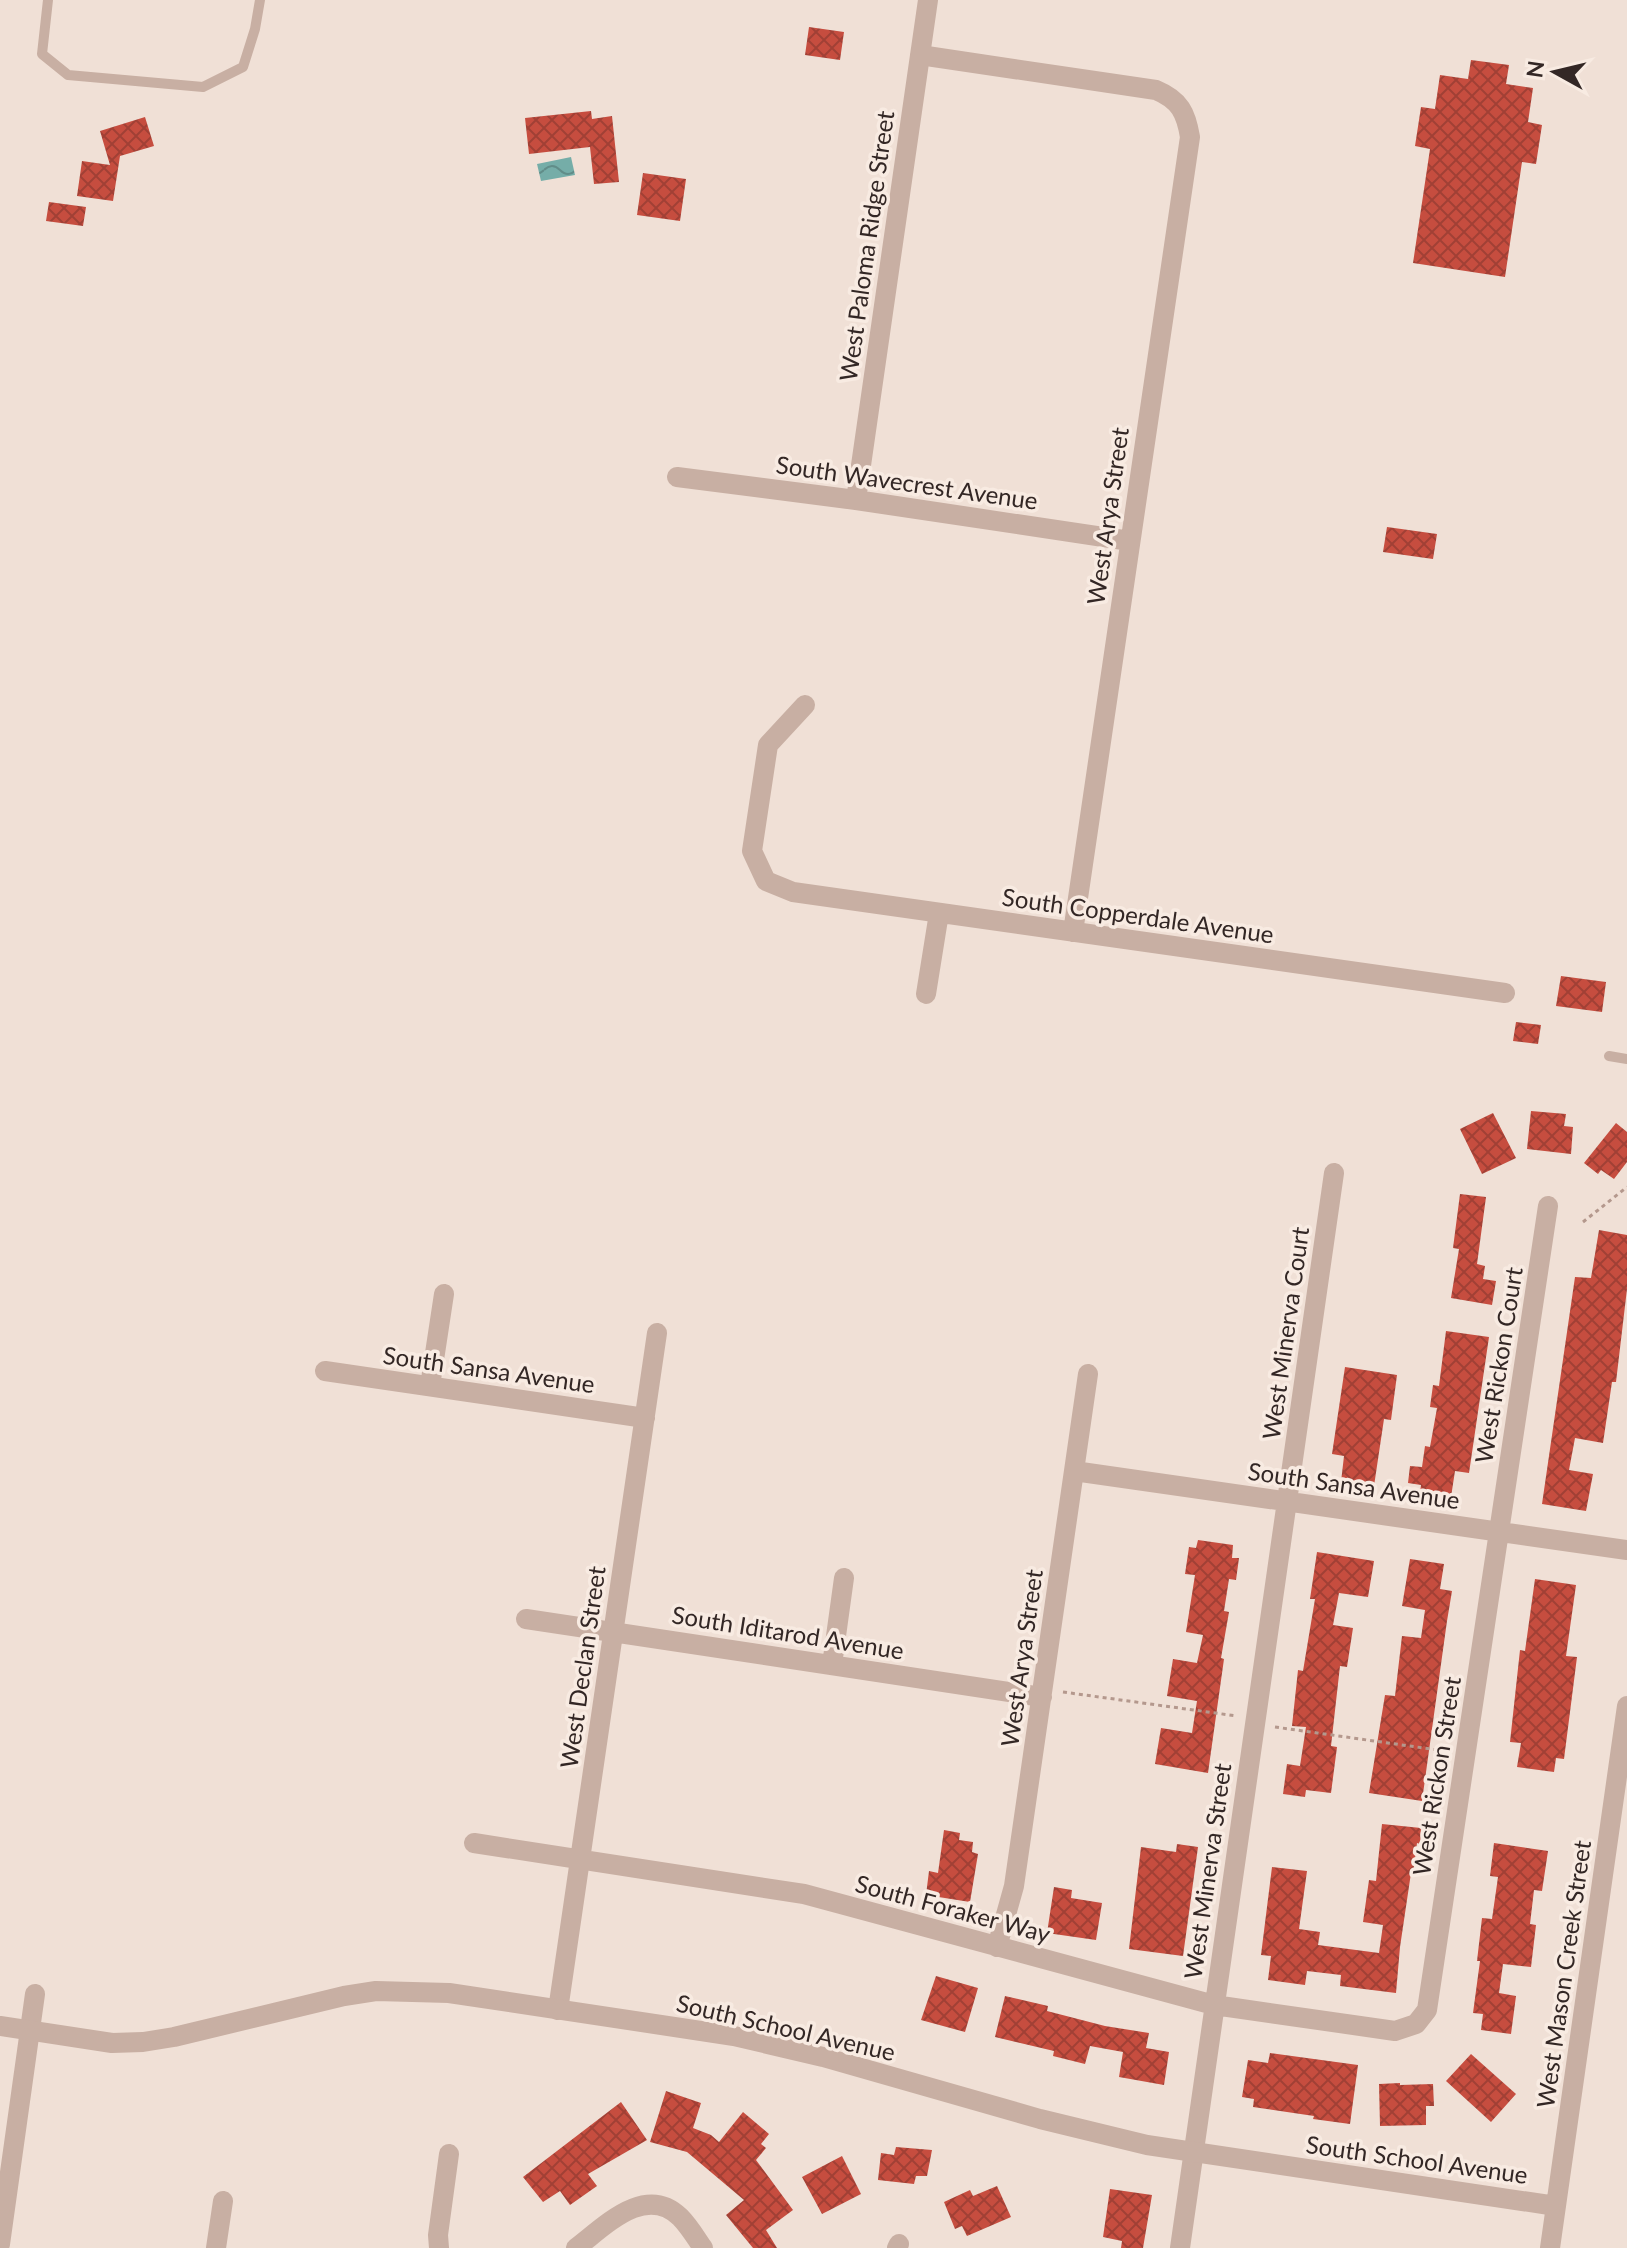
<svg xmlns="http://www.w3.org/2000/svg" width="1627" height="2248" viewBox="0 0 1627 2248" font-family="Lato,sans-serif">
	<style>
		.water { fill: url(#water-waves) }
		.building { fill: url(#building-cross-hatch) }
		.lines { fill: none; stroke-linecap: round; stroke-linejoin: round }
		.path { stroke: #b4988d; stroke-width: 3; stroke-dasharray: 4 4; stroke-linecap: butt }
		.service { stroke: #c8afa3; stroke-width: 10 }
		.minor { stroke: #c8afa3; stroke-width: 20 }
		.tertiary { stroke: #c8afa3; stroke-width: 20 }
		.labels { text-anchor: middle; dominant-baseline: central; stroke-width: 7; stroke-linejoin: round; paint-order: stroke }
		.street-label { font-size: 24px; fill: #332725; stroke: #f8ebe2 }
	</style>
	<defs>
		<pattern id="water-waves" width="16" height="10" patternUnits="userSpaceOnUse" patternTransform="scale(2)"><rect width="16" height="10" fill="#75ada8"/><path d="M0 5q4-4 8 0t8 0" fill="none" stroke="#618d89"/></pattern>
		<pattern id="building-cross-hatch" width="8" height="8" patternUnits="userSpaceOnUse" patternTransform="scale(2)"><rect width="8" height="8" fill="#c64d3f"/><path d="M0 0l8 8M0 8l8-8" fill="none" stroke="#a14035"/></pattern>
	</defs>
	<rect width="100%" height="100%" fill="#f0e0d6"/>
	<path class="water" d="M571,157L575,175L541,181L537,164Z"/>
	<path class="building" d="M809,27L844,32L840,60L805,55Z
		M1471,60L1509,65L1506,84L1533,88L1528,122L1542,125L1536,164L1522,162L1505,277L1413,263L1430,149L1415,146L1421,107L1435,109L1440,75L1468,79Z
		M591,111L592,119L612,116L619,182L594,184L590,147L529,154L525,118Z
		M145,117L154,146L120,156L113,201L77,196L82,161L110,165L100,131Z
		M643,173L686,179L680,221L637,215Z
		M49,202L86,207L83,226L46,221Z
		M1387,527L1437,534L1433,559L1383,552Z
		M1561,976L1606,982L1602,1012L1556,1006Z
		M1516,1022L1541,1025L1538,1044L1513,1041Z
		M1531,1111L1566,1114L1564,1126L1573,1127L1571,1154L1527,1149Z
		M1493,1113L1516,1158L1482,1174L1460,1129Z
		M1616,1123L1627,1132V1162L1614,1179L1601,1170L1598,1174L1584,1163Z
		M1460,1194L1486,1197L1477,1264L1485,1266L1483,1279L1496,1281L1492,1305L1451,1298L1459,1249L1453,1248Z
		M1599,1230L1627,1235V1289L1616,1382H1612L1603,1443L1575,1438L1569,1470L1593,1474L1586,1511L1542,1504L1575,1277L1591,1278Z
		M1446,1331L1489,1337L1469,1473L1455,1471L1451,1497L1420,1493L1421,1485L1408,1483L1410,1466L1422,1467L1425,1446L1430,1447L1437,1408L1430,1407L1433,1385L1439,1386Z
		M1345,1367L1397,1375L1391,1420L1384,1419L1374,1486L1341,1482L1344,1456L1332,1454Z
		M1198,1540L1233,1545L1232,1558H1239L1236,1580L1229,1579L1224,1611L1229,1612L1221,1658L1224,1659L1208,1773L1155,1764L1161,1728L1192,1733L1197,1701L1167,1696L1173,1659L1197,1663L1203,1635L1186,1632L1195,1575L1185,1574L1189,1547L1196,1548Z
		M1317,1552L1374,1561L1368,1597L1339,1593L1333,1625L1353,1628L1347,1667L1340,1666L1331,1746L1337,1747L1331,1793L1306,1790L1305,1797L1283,1794L1287,1764L1300,1766L1306,1727L1292,1726L1298,1670L1303,1671L1315,1599H1310Z
		M1410,1559L1444,1564L1440,1589L1452,1591L1447,1621L1422,1801L1369,1793L1385,1695L1395,1696L1402,1636L1421,1638L1425,1610L1402,1606Z
		M1535,1579L1576,1585L1566,1656L1577,1657L1564,1759L1556,1758L1554,1772L1517,1767L1521,1743L1510,1742L1520,1650L1525,1651Z
		M1382,1824L1421,1828L1420,1844L1417,1843L1413,1874L1411,1873L1400,1947L1396,1993L1340,1986L1341,1975L1307,1971L1305,1985L1268,1980L1271,1956L1261,1955L1272,1867L1307,1871L1299,1929L1320,1932L1318,1945L1379,1953L1383,1925L1363,1922L1369,1880L1376,1881Z
		M944,1830L960,1833L959,1840L973,1842L972,1852L978,1854L970,1902L926,1895L929,1871L938,1873Z
		M1494,1843L1548,1851L1542,1891L1534,1890L1530,1924L1536,1925L1531,1967L1503,1964L1499,1993L1516,1996L1511,2034L1481,2030L1483,2014L1473,2013L1480,1961H1477L1482,1918L1492,1919L1498,1877L1490,1876Z
		M1177,1844L1198,1847L1183,1956L1129,1949L1141,1847L1176,1852Z
		M1054,1887L1072,1890L1071,1898L1102,1903L1096,1940L1047,1933Z
		M936,1976L978,1988L965,2032L921,2020Z
		M1005,1996L1048,2006L1047,2011L1105,2026L1149,2033L1146,2048L1169,2052L1164,2085L1119,2077L1123,2052L1090,2046L1085,2064L1053,2056L1054,2051L995,2037Z
		M1270,2053L1358,2065L1350,2124L1313,2119L1314,2116L1253,2107L1254,2099L1242,2097L1248,2060L1268,2063Z
		M1471,2054L1516,2094L1491,2122L1446,2081Z
		M1400,2083V2085L1433,2084L1434,2106H1426V2125L1380,2126L1379,2084Z
		M666,2091L701,2103L693,2128L711,2135L719,2142L743,2112L769,2134L761,2144L766,2148L756,2160L793,2210L766,2230L777,2248H753L726,2215L744,2200L687,2152L650,2142Z
		M621,2102L647,2140L588,2174L597,2186L570,2205L560,2191L543,2202L523,2177Z
		M896,2147L932,2150L927,2176H916L914,2184L878,2180L881,2153L894,2155Z
		M842,2156L861,2194L822,2214L802,2177Z
		M997,2186L1011,2217L967,2236L962,2226L955,2229L944,2202L970,2190L973,2196Z
		M1110,2189L1152,2195L1143,2248H1121L1122,2241L1103,2237Z"/>
	<g class="lines">
		<path class="path" d="M1583,1222L1627,1187
			M1063,1692L1237,1716
			M1275,1727L1445,1751"/>
		<path class="service" d="M48,0L42,54L68,75L203,87L243,67L255,29L260,0
			M1609,1056L1627,1059"/>
		<path class="minor" d="M920,55L1156,90C1180,100 1186,113 1190,137L1073,932
			M677,477L856,500L1130,541
			M856,500L928,0
			M805,705L768,745L752,851L766,881L793,892L1505,993
			M926,994L939,913
			M325,1371L645,1418
			M430,1386L444,1294
			M1074,1471L1627,1550
			M526,1619L1042,1697
			M832,1665L844,1578
			M474,1843L804,1894L1214,2005L1395,2031L1416,2024L1427,2010L1548,1206
			M997,1947L1014,1886L1088,1374
			M558,2010L657,1333
			M0,2244L35,1994
			M216,2248L223,2201
			M439,2248L438,2235L449,2154
			M576,2248C604,2227 645,2183 680,2217C689,2226 696,2238 703,2248
			M897,2248L899,2244
			M1180,2248L1334,1173"/>
		<path class="tertiary" d="M0,2026L112,2043L143,2042L174,2037L344,1996L376,1991L449,1993L734,2036L823,2057L1040,2119L1147,2145L1556,2206
			M1550,2248L1627,1706"/>
	</g>
	<g class="labels">
		<g class="street-label">
			<text transform="translate(866 246) rotate(-82)">West Paloma Ridge Street</text>
			<text transform="translate(907 482) rotate(8)">South Wavecrest Avenue</text>
			<text transform="translate(1107 516) rotate(-82)">West Arya Street</text>
			<text transform="translate(1138 915) rotate(8)">South Copperdale Avenue</text>
			<text transform="translate(1285 1333) rotate(-82)">West Minerva Court</text>
			<text transform="translate(1498 1365) rotate(-81)">West Rickon Court</text>
			<text transform="translate(489 1369) rotate(8)">South Sansa Avenue</text>
			<text transform="translate(1354 1485) rotate(8)">South Sansa Avenue</text>
			<text transform="translate(788 1632) rotate(9)">South Iditarod Avenue</text>
			<text transform="translate(1021 1658) rotate(-82)">West Arya Street</text>
			<text transform="translate(582 1667) rotate(-82)">West Declan Street</text>
			<text transform="translate(1436 1776) rotate(-81)">West Rickon Street</text>
			<text transform="translate(1207 1871) rotate(-82)">West Minerva Street</text>
			<text transform="translate(953 1908) rotate(15)">South Foraker Way</text>
			<text transform="translate(1563 1974) rotate(-82)">West Mason Creek Street</text>
			<text transform="translate(786 2027) rotate(13)">South School Avenue</text>
			<text transform="translate(1417 2159) rotate(8)">South School Avenue</text>
		</g>
	</g>
	<g transform="translate(1555 72) rotate(278)" stroke="#f8ebe2" stroke-width="6" paint-order="stroke">
	<path d="M0-6L14 30L0 20L-14 30Z" fill="#332725"/>
	<text y="-12" font-size="22" font-weight="bold" text-anchor="middle" fill="#332725">N</text>
	</g>
</svg>
